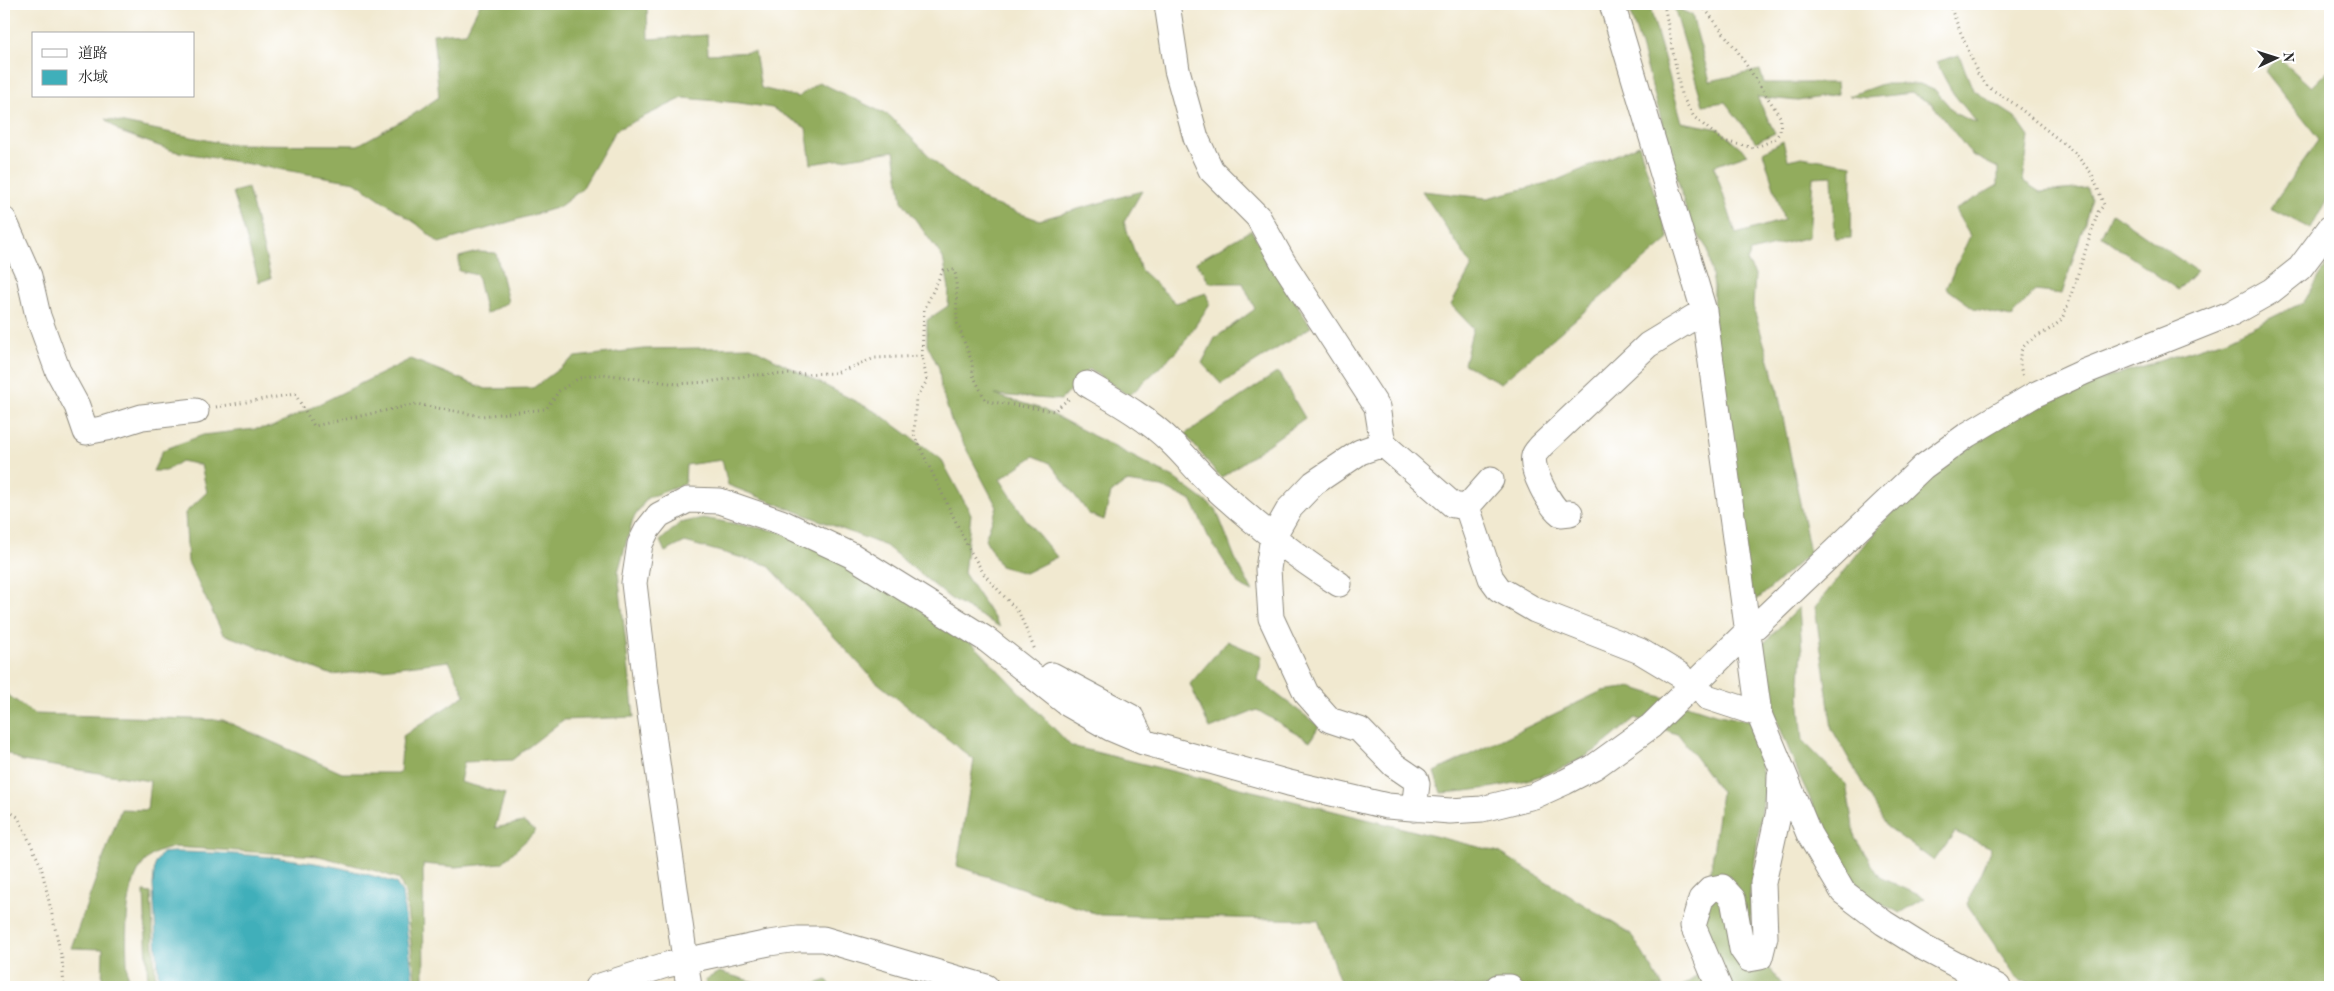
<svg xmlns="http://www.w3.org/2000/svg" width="2334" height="991" viewBox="0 0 2334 991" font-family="'Old Standard TT','Noto Serif JP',serif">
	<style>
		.forest { fill: #92ac5d; stroke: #5e6c44 }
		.water { fill: #3fafba; stroke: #356d72 }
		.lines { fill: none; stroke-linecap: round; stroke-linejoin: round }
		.minor-casing { stroke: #8e8a7e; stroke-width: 27 }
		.path { stroke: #8e8a7e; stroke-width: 3; stroke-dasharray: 1 4; stroke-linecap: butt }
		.minor { stroke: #fff; stroke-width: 25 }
	</style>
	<rect width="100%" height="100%" fill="#fff"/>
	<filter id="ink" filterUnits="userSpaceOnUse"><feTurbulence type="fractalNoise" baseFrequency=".02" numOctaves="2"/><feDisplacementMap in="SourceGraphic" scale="10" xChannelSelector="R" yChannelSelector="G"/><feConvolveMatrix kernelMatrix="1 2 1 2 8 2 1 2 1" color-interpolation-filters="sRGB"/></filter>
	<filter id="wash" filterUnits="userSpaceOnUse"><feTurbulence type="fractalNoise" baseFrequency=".0096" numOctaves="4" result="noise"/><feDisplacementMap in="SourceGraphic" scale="20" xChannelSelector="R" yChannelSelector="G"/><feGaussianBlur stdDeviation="1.12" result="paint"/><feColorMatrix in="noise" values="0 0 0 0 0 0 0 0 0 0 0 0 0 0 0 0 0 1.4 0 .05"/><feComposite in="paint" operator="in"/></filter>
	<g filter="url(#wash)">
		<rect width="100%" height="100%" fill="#f1e9d0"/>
		<path class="forest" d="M480,4H647L648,39L707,35L708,54L755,52L761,88L798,97L819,82L890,116L946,173L987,202L1039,220L1142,191L1124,222L1141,270L1176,303L1206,293L1210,304L1180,348L1129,396L1089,369L1061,400L995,395L1042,409L1174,478L1216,509L1235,558L1253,592L1239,585L1208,536L1192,501L1162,487L1126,482L1111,493L1104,520L1089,514L1050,463L1034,456L1000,479L1027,521L1057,557L1025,573L1000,566L985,539L997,507L951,420L941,388L939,368L927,344V320L948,306L949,288L943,258L902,201L894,151L811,164L806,128L772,108L740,103L683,98L616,130L582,189L559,207L439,243L417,224L355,182L173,151L120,132L105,119L225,144L358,145L414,114L439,97L433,34L466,32Z
			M1627,4H1649L1682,122L1719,129L1748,154L1714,166L1736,234L1784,220L1763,152L1783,141L1788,160L1802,157L1852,165L1851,238L1835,239L1832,176L1813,177L1809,237L1751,252L1747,261L1755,275L1753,306L1777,387L1810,553L1748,608L1713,312L1714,287L1708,250L1689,221L1641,46Z
			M1674,7L1692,15L1710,81L1760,70L1764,83H1837L1838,94L1798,101L1757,97L1775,133L1756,142L1725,102L1703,105Z
			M1959,55L1973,90L2015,117L2029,137L2023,181L2040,192L2087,188L2092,199L2062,294L2035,291L2011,317L1975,309L1946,288L1970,236L1955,210L1998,185V168L1972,155L1932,104L1911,93L1868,98L1849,96L1882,84H1920L1936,91L1956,114L1977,123L1952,92L1936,62Z
			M2278,57L2311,87L2330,68V193L2311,229L2270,208L2319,139L2265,71Z
			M1639,145L1669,239L1501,383L1464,364L1473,328L1451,305L1472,266L1422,191L1487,198L1555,181Z
			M248,188L271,278L259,282L233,192Z
			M2112,213L2197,271L2178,290L2101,236Z
			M1251,230L1311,327L1221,384L1202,363L1215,338L1255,309L1243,283H1210L1196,262Z
			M478,252L496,253L508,302L486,314L477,275L459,271V257Z
			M2330,259V987H2061L2019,981L1967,904L1991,848L1955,832L1934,861L1887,827L1832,729L1815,607L1886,518L1949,457L2029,403L2227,339L2304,302Z
			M751,347L878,413L941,459L971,514L964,573L1000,627L951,599L886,546L728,485L722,460L686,465L685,484L647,498L633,519L618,572L634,717L563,720L512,760L464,762L460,782L505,794L495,828L523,822L536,831L502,863L456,867L423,864L424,987H416L405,893L399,879L376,871L319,856L174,847C168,849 158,851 152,855C119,879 127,950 128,987H72L73,983H102L103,949L71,948L121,809L147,810L150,781L22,761L4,751V692L34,714L223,720L342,773H400L403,736L465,695L449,661L332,675L223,634L188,562L185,513L207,492L201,465L181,461L166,471H153L163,450L203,435L272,427L411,359L486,389L533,388L575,357L644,349Z
			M1278,372L1305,418L1221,478L1185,434Z
			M703,518L777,531L869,565L976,647L1071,746L1499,852L1631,934L1663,987H1342L1318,920L1100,915L957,866L974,760L874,680L768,565L685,542L665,552L660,541L680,523Z
			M1799,607L1802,651L1799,695L1803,741L1846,784L1855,838L1880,877L1925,898L1900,913L1873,899L1843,869L1799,775L1769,700L1763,644Z
			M1227,641L1262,656L1258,680L1319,726L1310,741L1257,710L1210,729L1190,684Z
			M1631,687L1715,714L1753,722L1765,788L1750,895L1751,945L1784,987H1681L1697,976L1721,792L1679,735L1635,718C1621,729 1608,742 1593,752C1548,780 1492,790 1441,793L1434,772L1602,691Z
			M144,892L151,893L156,987H148Z
			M719,972L772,987H706L705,980Z
			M827,980L832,987H806Z"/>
		<path class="water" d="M174,852C250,853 324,859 396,883L402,893L414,987H159L153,885L155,863L162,853Z"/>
	</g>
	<g filter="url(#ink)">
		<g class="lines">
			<defs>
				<path id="minor" d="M1167,4L1177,70L1196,138L1211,170L1258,217L1283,262L1377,407L1383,444L1453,505L1467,507
					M1612,4L1704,311L1759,714L1809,834L1843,892L1884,923L1924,948L1998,987
					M4,220L29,276L38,316L58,371L77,406L86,432L107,428L142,417L196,411
					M1087,384C1116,401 1147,418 1171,442C1185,455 1197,471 1210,483C1250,520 1293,555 1339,584
					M1383,444L1360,452L1314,483L1289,509L1273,537L1268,569L1271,618L1306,693L1330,720L1360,730L1394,765L1416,780L1417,784L1414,809
					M1467,507L1491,578L1499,589L1535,610L1640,651L1680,675
					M1467,507L1491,480
					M1570,513L1561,514C1550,506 1530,470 1534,456C1535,452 1539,449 1541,446L1648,345L1704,311
					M1052,675L1131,717L1143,742
					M1707,697L1759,714
					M597,987L666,965L769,943L798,939H823L986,987
					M689,987L646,685L634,583L640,544L647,530L659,515L688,500L720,501L781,522L851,555L987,640L1068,704L1110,728L1143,742L1289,783L1387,806L1450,811L1482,809L1534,796L1565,782L1594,767L1651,726L1747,632L1756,626L1923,467L1967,435L2034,395L2084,372L2232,313L2271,291L2300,268L2330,228
					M1498,987H1510
					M1719,987L1693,926L1701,899L1711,889L1722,887L1733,899L1742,949L1749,959L1760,957L1765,937L1763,883L1779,811L1780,776"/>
			</defs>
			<use href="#minor" class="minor-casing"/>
			<path class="path" d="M1664,4L1681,94L1694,117L1723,141L1754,148L1774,140L1780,132L1781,118L1736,49L1701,4
				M1949,4L1978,74L1988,87L2013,103L2074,152L2092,174L2104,205L2098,212L2067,307C2065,311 2063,318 2060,321C2039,342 2010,336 2023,377
				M922,356L924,310L943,270H954L956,276L957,323L972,362L973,375L986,401L1054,411L1071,397
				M216,407L295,394L314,426L416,404L481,416L546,409L559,391L579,378L603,374L677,384L708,382L752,375L836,373L875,358L922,356L927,381L916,397L914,435L968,547L984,574L1019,613L1035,650
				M4,808L18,817L41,866L62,959L64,987"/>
			<use href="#minor" class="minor"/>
		</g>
	</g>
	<rect width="2334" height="991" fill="none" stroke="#fff" stroke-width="20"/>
	<rect x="32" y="32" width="162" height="65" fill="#ffffff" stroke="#aaaaaa"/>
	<rect x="42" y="49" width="25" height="8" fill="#ffffff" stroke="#aaaaaa"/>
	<text x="78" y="58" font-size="15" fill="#2b2b2b">道路</text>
	<rect x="42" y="70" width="25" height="15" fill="#3fafba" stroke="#aaaaaa"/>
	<text x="78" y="82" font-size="15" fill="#2b2b2b">水域</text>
	<g transform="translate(2276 58) rotate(86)" stroke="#ffffff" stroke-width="4" paint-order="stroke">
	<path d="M0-4L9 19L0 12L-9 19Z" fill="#2b2b2b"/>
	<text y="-8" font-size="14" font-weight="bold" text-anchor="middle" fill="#2b2b2b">N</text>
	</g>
</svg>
